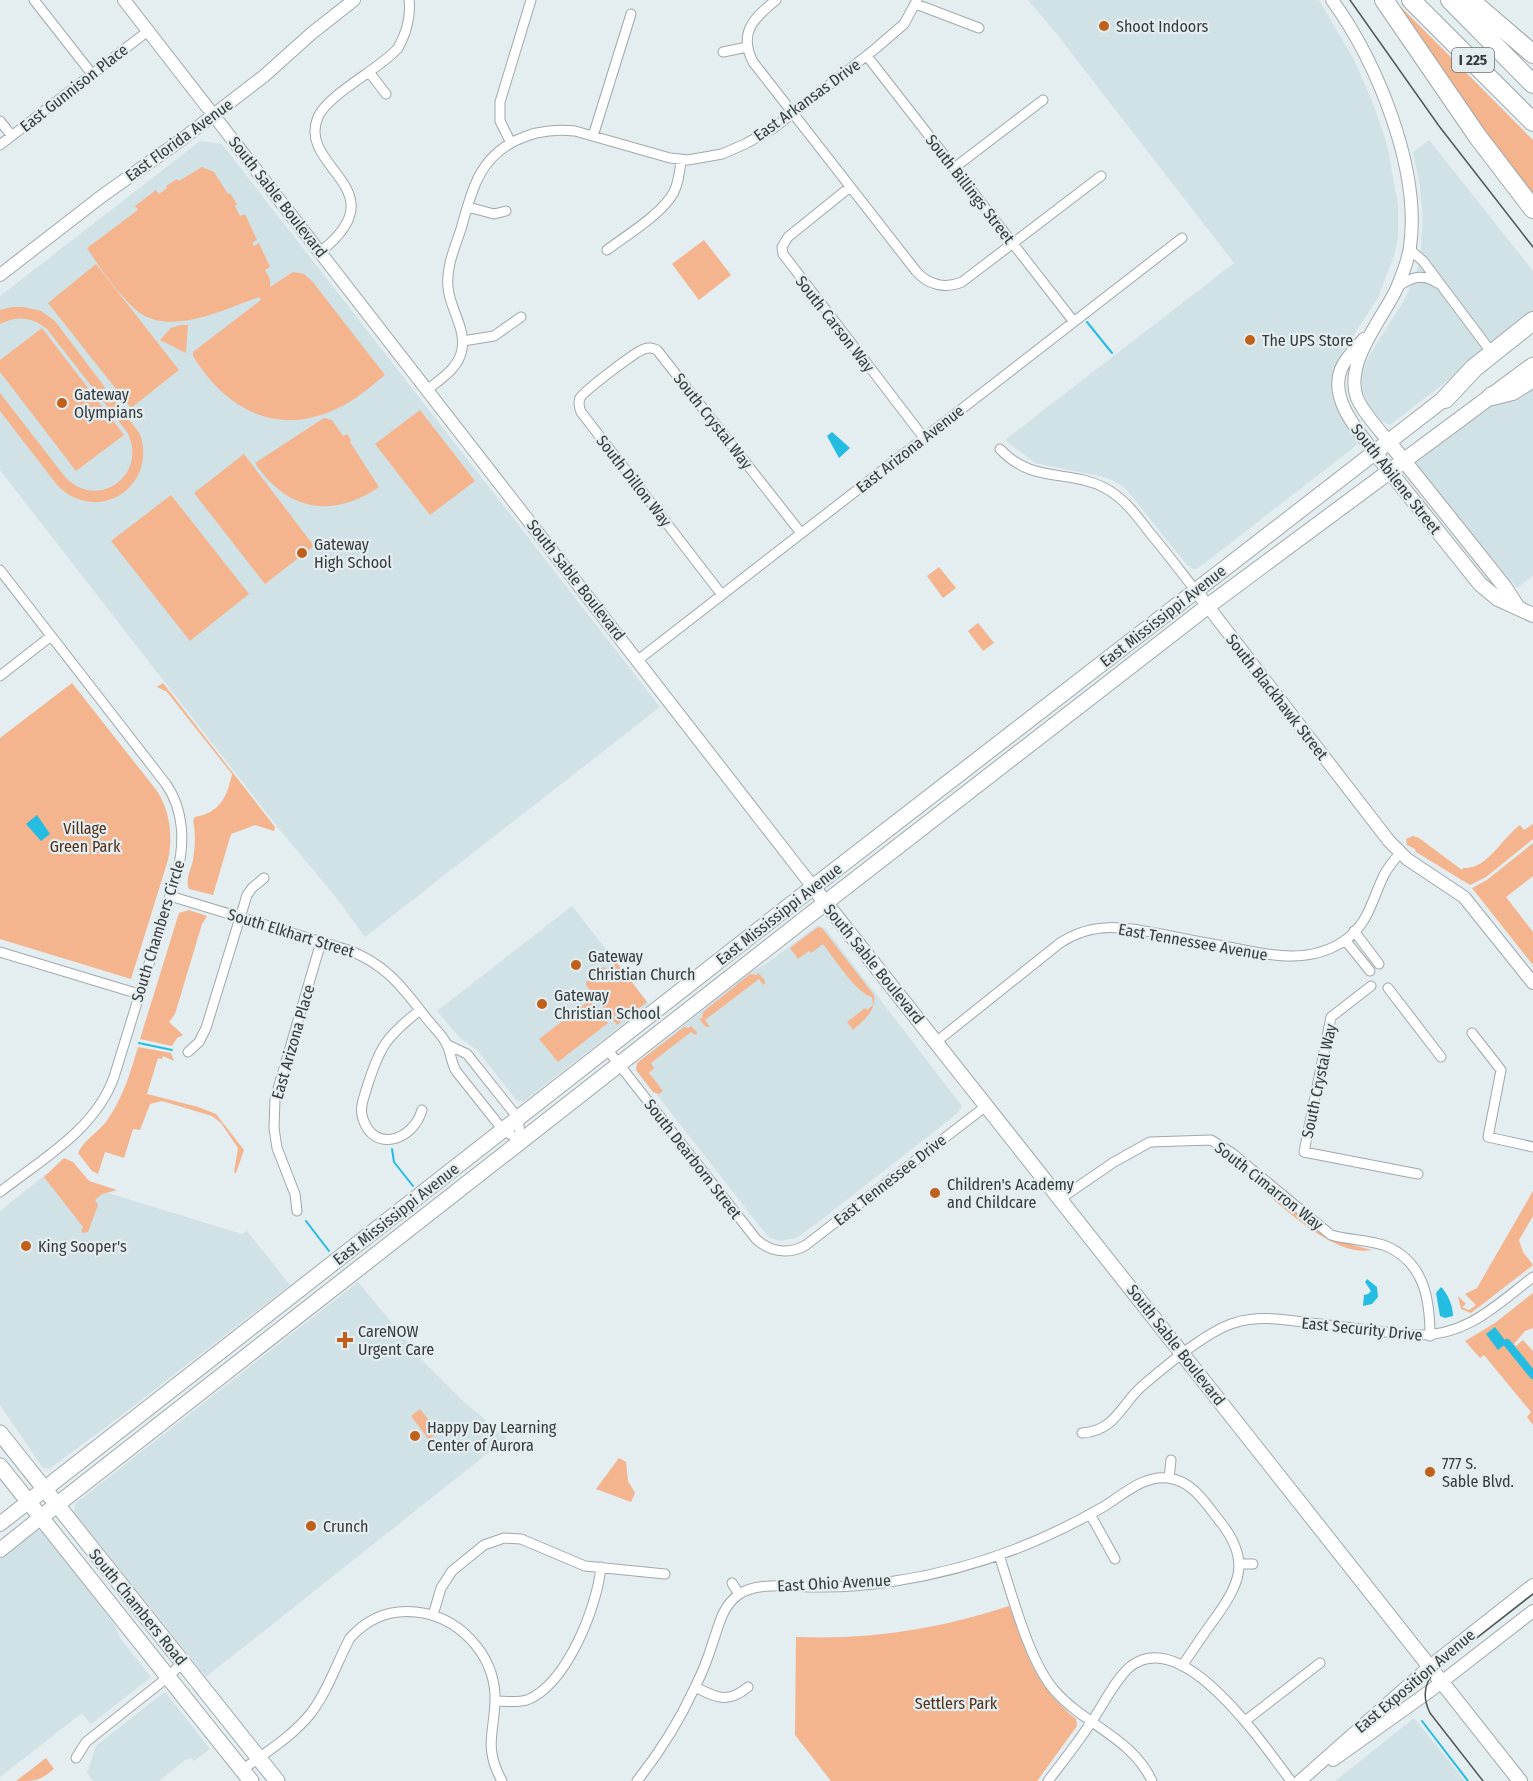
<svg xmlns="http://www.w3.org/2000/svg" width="1533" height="1781" viewBox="0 0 1533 1781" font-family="'Fira Sans Condensed',sans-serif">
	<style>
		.built { fill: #d1e2e7 }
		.green { fill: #f4b48e }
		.water { fill: #24bce1 }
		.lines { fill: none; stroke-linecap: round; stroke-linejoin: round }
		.stream { stroke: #24bce1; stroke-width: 2 }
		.canal { stroke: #24bce1; stroke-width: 8 }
		.minor-casing { stroke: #a0a8ab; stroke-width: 11 }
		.tertiary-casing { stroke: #a0a8ab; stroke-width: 14 }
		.secondary-casing { stroke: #a0a8ab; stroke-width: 16 }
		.primary-casing { stroke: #a0a8ab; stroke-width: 17 }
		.motorway-casing { stroke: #a0a8ab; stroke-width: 20 }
		.minor { stroke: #fff; stroke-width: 9 }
		.tertiary { stroke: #fff; stroke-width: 12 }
		.secondary { stroke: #fff; stroke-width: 14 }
		.primary { stroke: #fff; stroke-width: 15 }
		.motorway { stroke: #fff; stroke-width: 18 }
		.tram { stroke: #515657; stroke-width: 1.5 }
		.poi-dot { fill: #c0611b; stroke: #e4edf0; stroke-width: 2 }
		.labels { text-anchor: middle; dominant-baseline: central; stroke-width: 4.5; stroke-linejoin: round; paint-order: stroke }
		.shield { fill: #e4edf0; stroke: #6a7071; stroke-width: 1.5 }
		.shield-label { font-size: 15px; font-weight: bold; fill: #363a3b }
		.poi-label { font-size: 16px; fill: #363a3b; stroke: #e4edf0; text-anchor: start }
		.street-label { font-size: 16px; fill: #363a3b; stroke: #e4edf0 }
		.park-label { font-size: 16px; fill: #532f18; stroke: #e4edf0 }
	</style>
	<rect width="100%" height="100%" fill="#e4edf0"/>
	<path class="built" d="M1028,0H1319L1354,60L1371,98L1382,129L1388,149L1398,204V237L1395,253L1378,298L1343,351L1333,373L1332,386L1334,398L1341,417L1356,439L1357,445L1197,569H1192L1187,565L1126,489L1114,481L1099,476L1035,463L1005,440L1234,263L1056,33Z
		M1429,140L1533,271V315L1390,425L1381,421L1366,401L1362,389L1361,373L1369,356L1405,299L1417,270L1421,247L1423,217L1419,181L1413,152Z
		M200,141L222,144L660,707L365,937L335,896L275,824L0,470V296Z
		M1533,372V576L1517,588L1414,463Z
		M572,906L649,1004L524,1101H517L477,1050L459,1037L437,1011Z
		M818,925L825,928L962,1106L958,1113L816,1224L796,1238L780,1241L770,1238L765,1233L636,1068L638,1062L749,973L766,964Z
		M46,1174L242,1234L247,1231L290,1285L118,1418L49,1469L43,1468L0,1405V1211Z
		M358,1282L426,1364L465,1403L486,1420L485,1422L507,1438L206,1677L74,1512L76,1503Z
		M37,1530L43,1531L114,1624L120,1638L151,1677L91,1724L82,1713L0,1777V1559Z
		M163,1693H166L210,1749L194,1761L192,1758L185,1760L159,1781H93L87,1773L96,1746Z
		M1414,1718L1465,1781H1335Z"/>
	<path class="green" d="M1400,6L1533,140V198L1397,10Z
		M202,167L214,172L228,194L230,193L237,204L235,206L240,216L245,214L257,240L252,243L254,246L259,243L270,267L265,270L270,279V287L293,272L304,274L312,281L385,375C370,387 355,401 336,409C277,437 225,409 193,356V352L261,300L259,297C228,308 176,334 143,315C125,304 99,267 87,248L138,210L135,206L156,190L159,194L167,188L166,186L177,179L179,181Z
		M704,240L731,275L699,300L672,264Z
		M96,264L179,370L131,408L48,303Z
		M24,307L41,311L55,321L140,434C158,487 97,526 57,485L0,411V393L66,478C99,511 149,474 127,432L47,329C33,317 17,315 0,324V310L12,307Z
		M181,325H188L186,353L160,340L171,328Z
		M42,328L124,435L76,471L0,372V360Z
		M420,410L475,481L430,515L375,444Z
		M324,418L332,420L343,436L347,434L351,440L350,442L379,487C332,519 287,511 255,463Z
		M244,454L314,546L265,584L194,493Z
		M171,495L249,594L190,641L111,541Z
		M939,567L956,588L943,598L927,576Z
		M978,623L994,643L983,651L968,631Z
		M72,683L157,791C170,811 173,836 168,860L131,979L0,939V738Z
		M163,683L275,827L274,831L255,825L231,834L213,895L189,889C185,879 191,870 193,860C195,847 196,834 193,821L195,817C219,813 227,798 232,774L167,692L157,687Z
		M1533,824V839L1486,877L1470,885L1416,852L1415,849L1407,845L1406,839L1413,836L1419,838L1462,870L1463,868C1487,870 1502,838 1520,825L1524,830Z
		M1533,843V876L1506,897L1533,932V965L1472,888L1487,880Z
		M189,910L207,916L202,924L175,1014L169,1022L183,1035L177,1038L172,1046L140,1039L179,913Z
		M818,927L822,928L874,995C876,1011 864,1020 853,1030L847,1022L865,1008L867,1010L873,1005L872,997C856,993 834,958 823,944L811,953L809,951L798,959L790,948Z
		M617,963L647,1002L617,1025L586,985V982L600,971L599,970L603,967L608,969Z
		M758,973L765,980V983L763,985L759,979L705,1020L710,1027H706L699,1019L702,1018L703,1012L750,974L757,975Z
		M590,1000L608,1023L558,1062L539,1039Z
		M691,1026L697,1032L696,1035L691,1032L651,1063L654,1068L649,1073L663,1091L659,1094L653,1092L636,1070L637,1063L684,1027L689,1028Z
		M138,1047L171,1053L174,1061L163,1056L162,1059L158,1058L147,1094L198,1107L216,1114L244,1150L236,1173L234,1172L238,1148L221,1123L212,1116L162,1101L150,1104L140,1130L133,1129L124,1158L105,1152L98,1174L92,1171L78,1153C83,1141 97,1133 106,1122C123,1098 130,1074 138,1047Z
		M64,1158L73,1162L89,1181L117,1190L102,1194L95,1200L98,1205L88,1232L83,1233L81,1230L83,1227L44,1177Z
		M1252,1175L1258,1182L1330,1239L1372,1250C1333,1258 1278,1202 1249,1179Z
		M1533,1191V1216L1519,1240L1523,1252L1533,1265L1471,1313L1461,1309L1458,1296L1466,1304L1462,1307L1469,1310L1476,1305L1465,1294L1477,1288Z
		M1533,1293V1328L1525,1331L1514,1344L1516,1346L1523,1340L1533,1351V1425L1527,1417L1531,1412L1484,1355L1480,1358L1465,1341L1495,1323Z
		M420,1409L438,1432L429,1440L411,1416Z
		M619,1458L626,1462L628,1481L635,1493L631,1502L596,1489Z
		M1009,1606C1028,1656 1032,1683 1076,1719L1077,1726L1037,1781H831L795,1735L796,1637C870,1640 939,1629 1009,1606Z
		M46,1758L54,1769C39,1781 36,1781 16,1781Z"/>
	<path class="water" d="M832,432L850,448L839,458L827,436Z
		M37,815L50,834L41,841L26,824Z
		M1367,1279L1377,1287L1378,1297L1372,1304L1363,1306L1364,1295L1368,1294L1371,1291L1365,1282Z
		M1441,1287C1448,1294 1453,1306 1453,1316L1445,1318L1440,1316L1436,1293Z
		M1495,1327L1507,1343L1498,1350L1486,1334Z"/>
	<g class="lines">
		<path class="stream" d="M1087,322L1112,353
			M139,1043L172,1050
			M392,1149L394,1162L413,1186
			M306,1221L329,1251
			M1422,1721L1468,1781"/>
		<path class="canal" d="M1507,1343L1533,1375"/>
		<defs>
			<path id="minor" d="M34,0L92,74
				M776,0C754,18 738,32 753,62L916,271C928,285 945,289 962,282L1101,176
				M916,4L979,28
				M723,52L747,47
				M867,56L1074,322
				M369,72L386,94
				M0,121L12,136
				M593,136L631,14
				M511,143L500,121V102L531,0
				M0,145L148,31
				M954,168L1043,100
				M850,187L788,237L782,247L783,254L924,438
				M468,207L494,214L506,211
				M1409,249L1423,261L1492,353
				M607,250C627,235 662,214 674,192C679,181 680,171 681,160
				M320,252C401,189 296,168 318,117C328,94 380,69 398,48C406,34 411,16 409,0
				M1398,287C1410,277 1424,273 1437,283
				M463,341L494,336L521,317
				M428,389C442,378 459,368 462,349C466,328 449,307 448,287C446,267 455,247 461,229C465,215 469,199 475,185C491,144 533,126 575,131L670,158L688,160L722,154L745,144L774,128L875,49L904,24L917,0
				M1000,449C1032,484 1069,469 1105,488C1125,499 1137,516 1150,533C1166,552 1181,572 1196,591
				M0,570L166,784C184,810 185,843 177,873L114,1077C95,1130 42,1159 0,1192
				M722,595L581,412C579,407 578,403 580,398C584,391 635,352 644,349C649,347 652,348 657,350L801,533
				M638,660L1182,238
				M0,676L51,636
				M170,896L348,950C386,964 403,988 427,1019C433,1027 443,1035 447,1045C451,1053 451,1062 456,1071L503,1130L521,1141
				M1354,931L1379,964
				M1345,940L1370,971
				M0,952L139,994
				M1371,986L1331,1017L1304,1152L1418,1174
				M1388,988L1441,1057
				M420,1010C386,1037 380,1046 367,1087C364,1098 359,1108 363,1119C374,1153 413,1141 422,1110
				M1472,1033L1501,1070L1488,1137L1533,1147
				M936,1042L1060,943C1093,921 1125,927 1161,934C1184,939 1206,943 1229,947C1268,955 1308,965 1344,941C1369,924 1372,899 1384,875C1388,867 1394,860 1400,853
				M448,1045L467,1054L518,1118L521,1141
				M607,1049L756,1239C770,1252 789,1255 806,1245L986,1106
				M188,1052L199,1042L206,1028L247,895L252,888L264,878
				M1060,1199L1114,1162L1150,1142L1211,1140L1232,1153L1331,1235C1348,1240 1371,1240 1386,1246C1424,1262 1430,1299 1430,1336
				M297,1211L295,1194L277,1148L274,1128L275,1099L321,942
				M1082,1433C1115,1431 1121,1405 1141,1387C1163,1368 1207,1331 1234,1323C1262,1314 1292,1321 1320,1324C1352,1328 1383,1332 1415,1335C1466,1337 1495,1306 1533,1277
				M1169,1478L1171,1460
				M1090,1514L1115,1559
				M999,1555C1012,1594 1029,1662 1055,1691C1085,1725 1132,1738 1152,1781
				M1239,1564H1253
				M732,1583L739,1594
				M433,1615L441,1588L452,1571L484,1545L504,1538L521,1539L585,1566L665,1574
				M695,1687C718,1698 727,1704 748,1687
				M495,1701C505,1701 517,1703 527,1700C567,1684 597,1607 601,1567
				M1245,1721L1320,1663
				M76,1758L86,1742L168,1677L183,1662
				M242,1770C265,1753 293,1736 311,1713C328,1691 337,1662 350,1638C368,1618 389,1609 416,1612C458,1616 493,1653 495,1695C496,1730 482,1745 502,1781
				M637,1781C659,1753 679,1722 694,1689C702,1674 708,1658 713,1642C719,1625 722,1607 738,1595C758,1580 797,1588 822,1587C846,1587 871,1585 895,1581C968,1570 1039,1544 1103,1507C1123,1495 1143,1475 1168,1478C1194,1481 1207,1506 1222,1524C1250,1561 1240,1583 1216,1617C1204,1633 1193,1650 1182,1666
				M1048,1781C1064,1760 1080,1740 1094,1718C1104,1703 1117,1677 1131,1666C1185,1626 1264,1746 1291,1781"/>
			<path id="tertiary" d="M124,0L813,887
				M1332,0C1377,62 1421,169 1410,247C1408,261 1402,276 1396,290C1382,319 1344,363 1357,398C1364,414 1378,428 1389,442
				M0,275L102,196L181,140L264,76L312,33L354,0
				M1364,339C1356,348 1346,357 1341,369C1329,399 1358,431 1375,453
				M1196,591L1389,841L1407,859L1464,897L1533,983
				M1333,1760L1430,1691L1533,1611
				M1300,1781L1430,1666L1533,1585"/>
			<path id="secondary" d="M1389,442L1504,586L1517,606
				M1375,453L1480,584L1498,599L1533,615
				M813,887L1520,1781
				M0,1524L28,1502
				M0,1550L40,1518"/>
			<path id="primary" d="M0,1433L277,1781
				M0,1466L251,1781
				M28,1502L826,877L1454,391
				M40,1518L825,903L1208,606L1533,365"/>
			<path id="motorway" d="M1384,0L1478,137L1533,209
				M1411,0L1533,122
				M1450,0L1533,84
				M1470,0L1533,54
				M1492,396L1512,391L1533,378
				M1445,399L1474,368L1533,321"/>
		</defs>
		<use href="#minor" class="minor-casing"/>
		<use href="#tertiary" class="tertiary-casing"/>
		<use href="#secondary" class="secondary-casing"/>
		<use href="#primary" class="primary-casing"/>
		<use href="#motorway" class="motorway-casing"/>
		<use href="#minor" class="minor"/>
		<use href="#tertiary" class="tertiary"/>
		<use href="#secondary" class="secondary"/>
		<use href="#primary" class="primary"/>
		<use href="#motorway" class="motorway"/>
		<path class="tram" d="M1350,0L1439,126L1533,247
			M1483,1781L1430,1713C1422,1697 1424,1682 1437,1669L1533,1594"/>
	</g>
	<g class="poi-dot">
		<circle cx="1104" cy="26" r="6"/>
		<circle cx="1250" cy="340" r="6"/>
		<circle cx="62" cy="403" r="6"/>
		<circle cx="302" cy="553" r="6"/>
		<circle cx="576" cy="965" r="6"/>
		<circle cx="542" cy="1004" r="6"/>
		<circle cx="935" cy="1193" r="6"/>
		<circle cx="26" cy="1246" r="6"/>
		<path d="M342 1331h6v6h6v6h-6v6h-6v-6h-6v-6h6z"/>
		<circle cx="415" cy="1436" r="6"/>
		<circle cx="1430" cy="1472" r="6"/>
		<circle cx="311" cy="1526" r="6"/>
	</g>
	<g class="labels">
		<rect class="shield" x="1452" y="48" width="42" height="24" rx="4.5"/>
		<g class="shield-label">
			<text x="1473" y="60">I 225</text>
		</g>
		<g class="poi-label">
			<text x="1116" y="26">Shoot Indoors</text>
			<text x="1262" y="340">The UPS Store</text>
			<text x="74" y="394">Gateway<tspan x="74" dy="18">Olympians</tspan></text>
			<text x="314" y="544">Gateway<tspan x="314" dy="18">High School</tspan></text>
			<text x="588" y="956">Gateway<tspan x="588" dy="18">Christian Church</tspan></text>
			<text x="554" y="995">Gateway<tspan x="554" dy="18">Christian School</tspan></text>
			<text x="947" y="1184">Children's Academy<tspan x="947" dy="18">and Childcare</tspan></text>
			<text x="38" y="1246">King Sooper's</text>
			<text x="358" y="1331">CareNOW<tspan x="358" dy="18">Urgent Care</tspan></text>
			<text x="427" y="1427">Happy Day Learning<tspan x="427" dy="18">Center of Aurora</tspan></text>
			<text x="1442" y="1463">777 S.<tspan x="1442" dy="18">Sable Blvd.</tspan></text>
			<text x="323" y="1526">Crunch</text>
		</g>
		<g class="street-label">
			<text transform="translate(74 88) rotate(-38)">East Gunnison Place</text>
			<text transform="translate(807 100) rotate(-36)">East Arkansas Drive</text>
			<text transform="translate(179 140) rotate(-36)">East Florida Avenue</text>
			<text transform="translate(970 189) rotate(52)">South Billings Street</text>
			<text transform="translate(278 197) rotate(52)">South Sable Boulevard</text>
			<text transform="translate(835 324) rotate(52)">South Carson Way</text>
			<text transform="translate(713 421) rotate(52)">South Crystal Way</text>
			<text transform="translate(910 449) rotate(-38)">East Arizona Avenue</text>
			<text transform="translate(1396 479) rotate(52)">South Abilene Street</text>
			<text transform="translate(634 481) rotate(52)">South Dillon Way</text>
			<text transform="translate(576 580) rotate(52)">South Sable Boulevard</text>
			<text transform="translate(1163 616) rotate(-38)">East Mississippi Avenue</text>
			<text transform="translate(1277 697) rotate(52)">South Blackhawk Street</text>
			<text transform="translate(779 914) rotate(-38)">East Mississippi Avenue</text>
			<text transform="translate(158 931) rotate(-73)">South Chambers Circle</text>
			<text transform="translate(291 933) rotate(17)">South Elkhart Street</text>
			<text transform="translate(1193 942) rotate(10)">East Tennessee Avenue</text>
			<text transform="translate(874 964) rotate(51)">South Sable Boulevard</text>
			<text transform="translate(293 1042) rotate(-74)">East Arizona Place</text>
			<text transform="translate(1319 1081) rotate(-78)">South Crystal Way</text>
			<text transform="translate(693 1159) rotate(52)">South Dearborn Street</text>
			<text transform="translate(890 1180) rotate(-38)">East Tennessee Drive</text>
			<text transform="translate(1269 1186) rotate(38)">South Cimarron Way</text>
			<text transform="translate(396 1214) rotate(-38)">East Mississippi Avenue</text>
			<text transform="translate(1362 1329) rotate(6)">East Security Drive</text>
			<text transform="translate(1176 1345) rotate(52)">South Sable Boulevard</text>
			<text transform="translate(834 1583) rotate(-3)">East Ohio Avenue</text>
			<text transform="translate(138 1607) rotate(51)">South Chambers Road</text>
			<text transform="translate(1415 1681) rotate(-40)">East Exposition Avenue</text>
		</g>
		<g class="park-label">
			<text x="85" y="828">Village<tspan x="85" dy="18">Green Park</tspan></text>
			<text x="956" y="1703">Settlers Park</text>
		</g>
	</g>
</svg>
